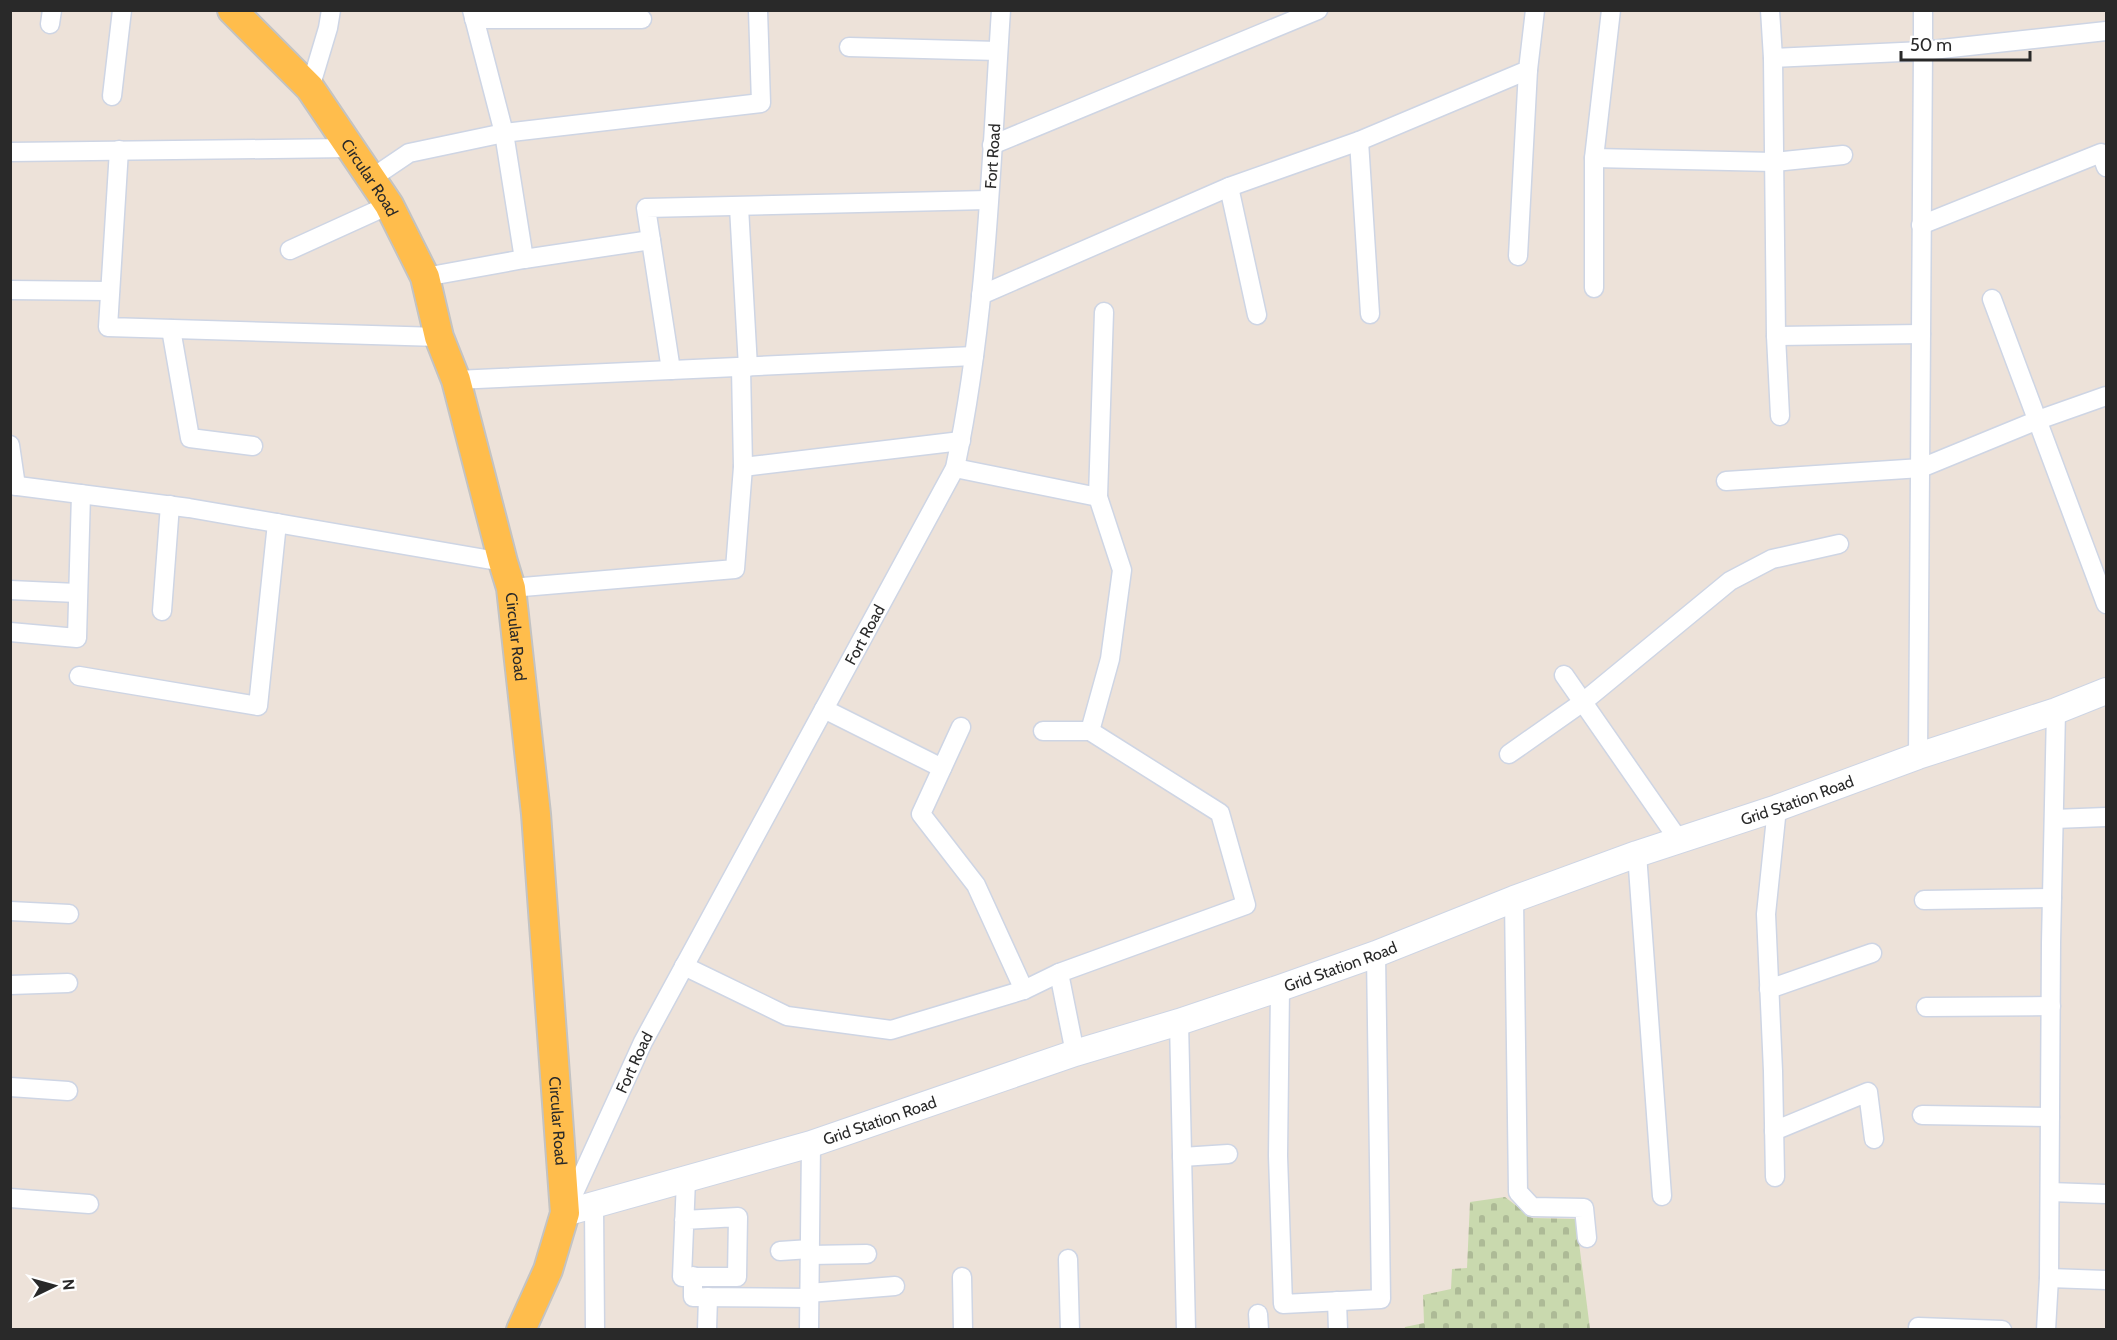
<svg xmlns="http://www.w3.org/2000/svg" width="2117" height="1340" viewBox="0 0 2117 1340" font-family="Cabin,sans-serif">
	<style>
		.cemetery { fill: url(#cemetery-stones) }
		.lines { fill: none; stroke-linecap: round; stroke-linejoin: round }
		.street-casing { stroke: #ced5e4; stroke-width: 21 }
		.secondary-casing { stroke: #ced5e4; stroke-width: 28 }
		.primary-casing { stroke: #c3c3c3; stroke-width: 32 }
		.street { stroke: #fff; stroke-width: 18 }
		.secondary { stroke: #fff; stroke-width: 26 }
		.primary { stroke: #ffbd4c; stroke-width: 28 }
		.labels { text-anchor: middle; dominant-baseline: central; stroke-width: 5; stroke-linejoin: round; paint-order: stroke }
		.street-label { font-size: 16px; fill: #292929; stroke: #fff }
	</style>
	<defs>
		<pattern id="cemetery-stones" width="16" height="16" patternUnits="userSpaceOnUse" patternTransform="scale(1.5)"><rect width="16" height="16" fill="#c9d9ae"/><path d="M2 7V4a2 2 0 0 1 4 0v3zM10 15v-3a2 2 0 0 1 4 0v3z" fill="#adba96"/></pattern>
	</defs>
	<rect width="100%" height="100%" fill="#ede2d9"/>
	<path class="cemetery" d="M1505,1197L1532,1218L1576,1219L1590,1329L1404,1330L1405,1327L1424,1323L1423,1295L1451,1289L1452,1269L1467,1268L1470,1202Z"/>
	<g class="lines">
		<defs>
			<g id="street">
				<path d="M472,10L504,133L524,259"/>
				<path d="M1770,10L1773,58L1923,51L1918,756"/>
				<path d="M1923,10V51"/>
				<path d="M474,19H642"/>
				<path d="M50,24L52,10"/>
				<path d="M849,47L998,51"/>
				<path d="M1923,51L2106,31"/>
				<path d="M1773,58L1776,336L1780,416"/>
				<path d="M310,88L328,28L331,10"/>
				<path d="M112,96L122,10"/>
				<path d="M1359,141L1370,314"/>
				<path d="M992,145L1318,10"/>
				<path d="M119,150L108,327L439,337"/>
				<path d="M10,152L350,148"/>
				<path d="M1594,158L1774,162L1843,155"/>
				<path d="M372,178L409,153L504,133L761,103L758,10"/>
				<path d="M1229,187L1257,315"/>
				<path d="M739,207L748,367"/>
				<path d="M1921,225L2101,153L2106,167"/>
				<path d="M290,250L389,205"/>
				<path d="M1518,256L1528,70"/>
				<path d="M425,277L524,259L651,240"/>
				<path d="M1594,288V158L1611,10"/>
				<path d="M10,290L110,291"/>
				<path d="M981,295L1229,187L1359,141L1528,70L1535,10"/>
				<path d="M1992,299L2106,604"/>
				<path d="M171,329L190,438L253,446"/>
				<path d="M1776,336L1921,334"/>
				<path d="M671,370L646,208L988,200"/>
				<path d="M456,380L974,356"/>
				<path d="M10,445L16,486"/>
				<path d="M743,467L961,441"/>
				<path d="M955,468L1098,497L1122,570L1110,659L1090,731"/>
				<path d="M1726,481L1921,468L2038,420L2106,396"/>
				<path d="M10,485L189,508L503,562"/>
				<path d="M1098,497L1104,312"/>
				<path d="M511,588L735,569L743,467L741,368"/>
				<path d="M10,590L77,593"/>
				<path d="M162,611L170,505"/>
				<path d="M10,632L77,638L81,494"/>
				<path d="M1564,675L1678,839"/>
				<path d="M79,676L258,706L277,523"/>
				<path d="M824,709L942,768"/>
				<path d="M961,727L921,814L976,885L1024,990L1059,973"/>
				<path d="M1043,731H1090L1220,813L1246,905L1059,973L1075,1053"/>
				<path d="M1509,754L1583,702L1730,581L1772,559L1839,544"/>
				<path d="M2054,819L2106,817"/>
				<path d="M1637,854L1662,1196"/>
				<path d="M1514,899L1518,1192L1532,1207L1584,1208L1587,1238"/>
				<path d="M1924,900L2052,898"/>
				<path d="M10,911L69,914"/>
				<path d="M684,966L787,1016L891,1030L1024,990"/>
				<path d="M10,985L68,983"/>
				<path d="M1280,988L1278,1156L1283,1304L1381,1299L1376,954"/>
				<path d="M1769,989L1872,953"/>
				<path d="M1926,1007L2051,1006"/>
				<path d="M1179,1022L1186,1330"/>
				<path d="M10,1087L68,1091"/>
				<path d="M1922,1115L2050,1117"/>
				<path d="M1774,1131L1868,1092L1874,1139"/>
				<path d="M1182,1157L1228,1154"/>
				<path d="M1775,1177L1773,1071L1766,914L1777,808"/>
				<path d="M2050,1192L2106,1194"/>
				<path d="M10,1198L89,1204"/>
				<path id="s1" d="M568,1206L643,1042L955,468C987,318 991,163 1001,10"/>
				<path d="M594,1206L595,1330"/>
				<path d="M684,1220L738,1217L737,1277H682L686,1180"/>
				<path d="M780,1251L810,1249"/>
				<path d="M810,1255L867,1254"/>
				<path d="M1068,1259L1070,1330"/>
				<path d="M693,1276V1297L809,1298"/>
				<path d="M962,1277L963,1330"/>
				<path d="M2049,1278L2106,1280"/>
				<path d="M809,1293L895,1286"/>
				<path d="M1337,1301L1338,1330"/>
				<path d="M1258,1314L1259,1330"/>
				<path d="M1918,1327L2002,1330"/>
				<path d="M707,1330L708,1297"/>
				<path d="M809,1330L811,1144"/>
				<path d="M2046,1330L2049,1278L2051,943L2056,711"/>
			</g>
			<g id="secondary">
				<path id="s2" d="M565,1213L811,1144L1075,1053L1179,1022L1280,988L1376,954L1514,899L1637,854L1777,808L1918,756L2056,711L2106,691"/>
			</g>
			<g id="primary">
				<path id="s3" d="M232,10L310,88L389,205L425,277L439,337L456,380L503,562L511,588L536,814L565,1213L548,1270L521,1330"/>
			</g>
		</defs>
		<use href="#street" class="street-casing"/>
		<use href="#secondary" class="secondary-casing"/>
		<use href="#primary" class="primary-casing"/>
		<use href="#street" class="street"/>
		<use href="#secondary" class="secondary"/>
		<use href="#primary" class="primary"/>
	</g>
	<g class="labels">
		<g class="street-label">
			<text stroke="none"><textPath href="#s1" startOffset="1148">Fort Road</textPath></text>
			<text stroke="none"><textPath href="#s3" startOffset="218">Circular Road</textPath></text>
			<text stroke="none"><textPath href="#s1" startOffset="644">Fort Road</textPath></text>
			<text stroke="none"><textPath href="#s3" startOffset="704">Circular Road</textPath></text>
			<text stroke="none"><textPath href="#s2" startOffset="1300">Grid Station Road</textPath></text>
			<text stroke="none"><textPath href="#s2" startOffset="814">Grid Station Road</textPath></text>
			<text stroke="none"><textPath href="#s1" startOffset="158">Fort Road</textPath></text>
			<text stroke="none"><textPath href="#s3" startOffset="1190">Circular Road</textPath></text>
			<text stroke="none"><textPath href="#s2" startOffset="328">Grid Station Road</textPath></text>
		</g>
	</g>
	<rect width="2117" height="1340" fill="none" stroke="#292929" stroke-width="24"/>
	<g transform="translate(54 1286) rotate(85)" stroke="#ffffff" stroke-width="4.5" paint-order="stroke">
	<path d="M0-4.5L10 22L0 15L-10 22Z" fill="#292929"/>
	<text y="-9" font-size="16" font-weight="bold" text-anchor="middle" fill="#292929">N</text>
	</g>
	<path d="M1901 51v9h129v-9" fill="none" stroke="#292929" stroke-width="3"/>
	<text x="1910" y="51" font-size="18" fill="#292929" stroke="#ffffff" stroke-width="4.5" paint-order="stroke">50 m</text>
</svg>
